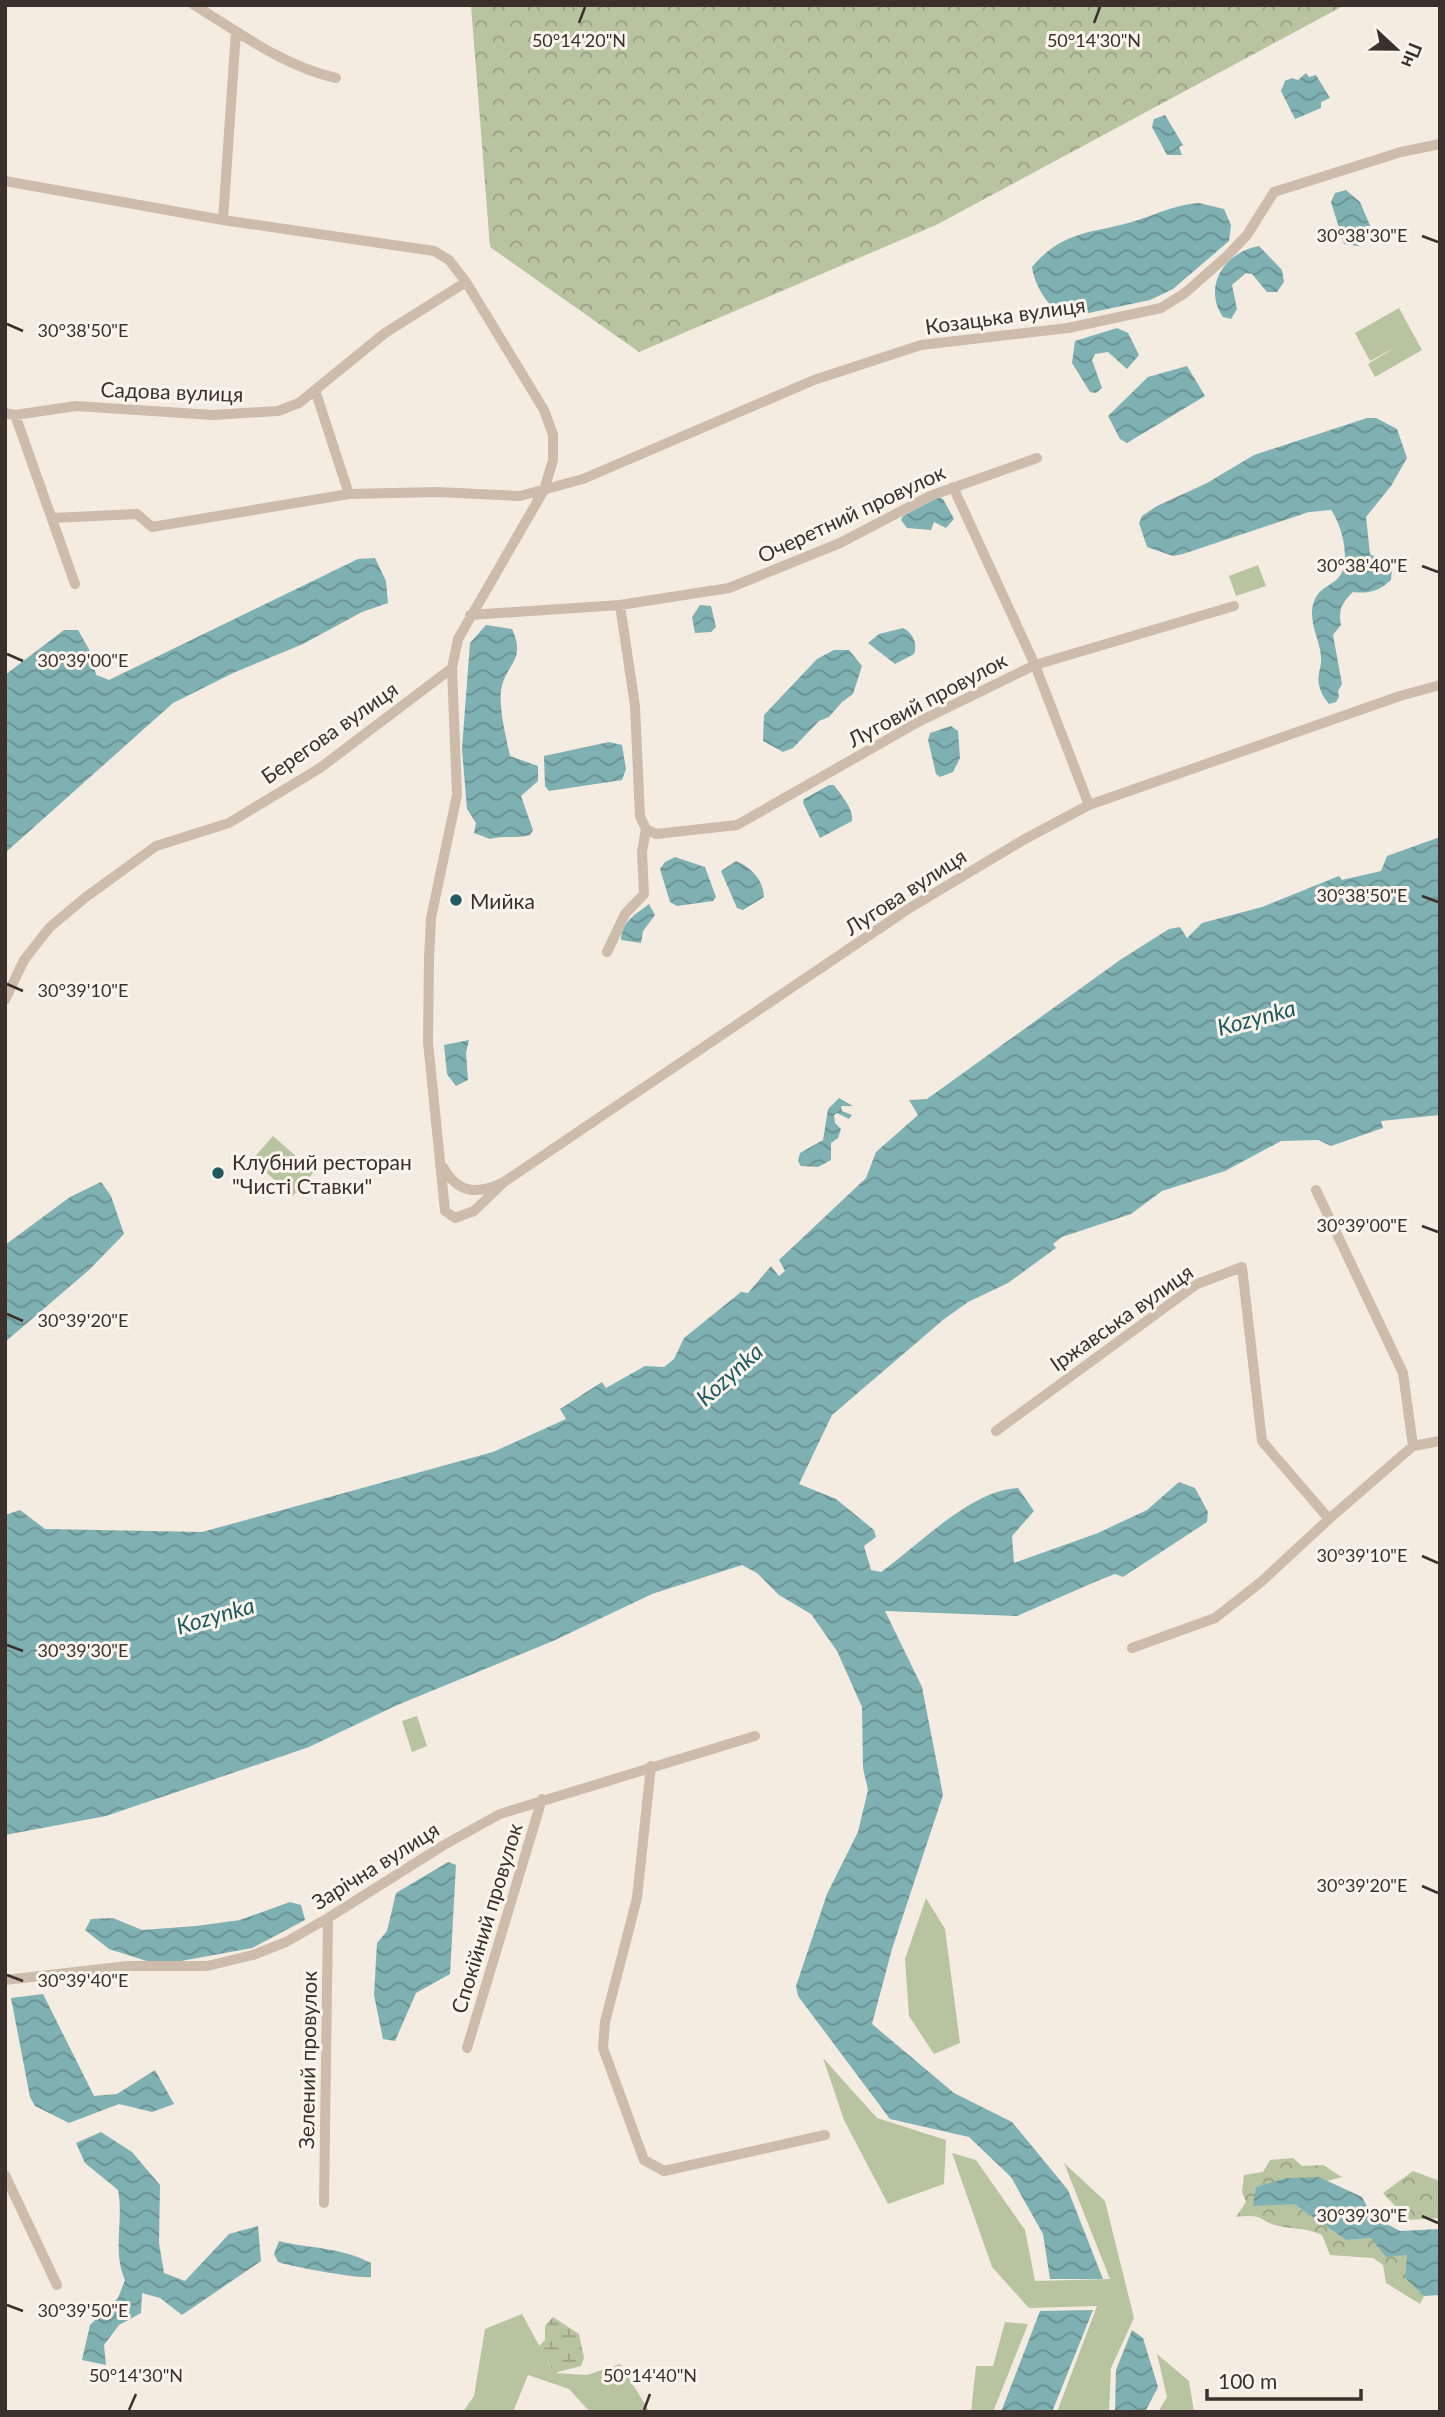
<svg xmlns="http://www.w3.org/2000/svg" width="1445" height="2417" viewBox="0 0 1445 2417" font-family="Lato,sans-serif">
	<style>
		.grass { fill: #b8c4a0 }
		.forest { fill: url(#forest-crowns) }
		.wetland { fill: url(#wetland-marsh) }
		.water { fill: url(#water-waves) }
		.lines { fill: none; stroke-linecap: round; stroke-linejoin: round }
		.street { stroke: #cdbbac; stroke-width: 10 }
		.ticks { fill: none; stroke: #3b302b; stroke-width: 2.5 }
		.poi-dot { fill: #1f5a5e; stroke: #fbf5ee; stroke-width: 2.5 }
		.labels { text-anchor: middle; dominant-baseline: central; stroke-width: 6; stroke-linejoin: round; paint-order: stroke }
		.street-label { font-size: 21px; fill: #3b302b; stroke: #fbf5ee }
		.poi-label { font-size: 21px; fill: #3b302b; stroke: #fbf5ee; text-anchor: start }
		.water-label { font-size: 23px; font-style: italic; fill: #1f5a5e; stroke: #fbf5ee }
		.ticks-label { font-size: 18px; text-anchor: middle; fill: #3b302b; stroke: #fbf5ee; stroke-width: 6; stroke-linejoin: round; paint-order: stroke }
	</style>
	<defs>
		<pattern id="forest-crowns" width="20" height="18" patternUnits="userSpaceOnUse" patternTransform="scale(1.75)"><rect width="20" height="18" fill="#b8c4a0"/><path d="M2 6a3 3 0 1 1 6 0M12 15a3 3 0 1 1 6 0" fill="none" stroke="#97a083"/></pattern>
		<pattern id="wetland-marsh" width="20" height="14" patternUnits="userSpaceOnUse" patternTransform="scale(1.75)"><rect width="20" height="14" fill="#b8c4a0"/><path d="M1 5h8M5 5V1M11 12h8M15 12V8" fill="none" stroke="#97a083"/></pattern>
		<pattern id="water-waves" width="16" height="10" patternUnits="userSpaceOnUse" patternTransform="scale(1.75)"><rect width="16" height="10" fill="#7fb0b2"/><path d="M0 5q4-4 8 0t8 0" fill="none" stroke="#699091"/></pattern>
	</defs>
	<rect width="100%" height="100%" fill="#f4ebe1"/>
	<path class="grass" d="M1399,308L1422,350L1375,377L1368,364L1396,347L1370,361L1355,333Z
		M1258,565L1266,586L1236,596L1229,576Z
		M273,1136L314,1172L293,1196L252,1160Z
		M417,1716L427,1746L412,1752L402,1721Z
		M926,1898L945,1929L960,2043L934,2054L909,2016L905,1959Z
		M823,2058L877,2118L946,2140L944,2184L888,2204L844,2120Z
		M952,2153L976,2160L1025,2230L1035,2281L1110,2279L1064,2163L1105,2201L1134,2318L1111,2368L1109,2412H1057L1097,2306L1029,2308L992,2267Z
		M522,2314L554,2373L587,2375L620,2364L650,2412H590L569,2389L528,2375L513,2412H463L474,2396L485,2329Z
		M1005,2322L1028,2324L993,2412H971L976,2366H993Z
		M1157,2354L1189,2381L1194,2412H1158L1167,2397Z"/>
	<path class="forest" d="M471,5H1345L936,225L639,352L490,247Z
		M1293,2158L1302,2166L1323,2165L1342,2177L1327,2181L1318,2177L1294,2204L1346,2240L1371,2238L1408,2255L1405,2278L1424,2296L1420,2304L1386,2283L1383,2265L1373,2258L1330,2255L1322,2235C1303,2227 1297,2230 1279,2226C1257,2221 1266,2213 1236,2217L1246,2202L1242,2192L1244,2175L1263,2172L1270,2160Z
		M1413,2171L1440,2181V2218L1408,2220L1383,2193Z"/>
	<path class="wetland" d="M553,2317L579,2334L584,2358L581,2366L554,2373L539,2346L545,2340V2326Z"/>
	<path class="water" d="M1306,73L1309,77L1316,75L1330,98L1321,102V108L1295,119L1281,91L1285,81L1292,78L1298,80Z
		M1165,115L1183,145L1179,147L1182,155H1167L1152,127L1154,119Z
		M1346,190L1360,202L1372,230L1367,239L1358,246L1344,244L1331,202L1335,193Z
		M1199,203L1224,209L1231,225L1229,241L1173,289L1150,300L1065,318C1048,306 1035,287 1032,267C1064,229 1093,234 1135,221C1161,213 1170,206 1199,203Z
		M1259,246L1282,270L1284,282L1277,292H1267L1252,274L1246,273L1232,285L1237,309L1231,319L1223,317C1202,286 1225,252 1259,246Z
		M1117,328L1128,333L1139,355L1127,369L1108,352L1095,354L1092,360L1102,388L1096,393L1090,392L1072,363L1075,341Z
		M1187,366L1205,396L1127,443L1120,439L1108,416L1148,377Z
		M1367,418H1376L1397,429L1407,458L1391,486L1366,517L1370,554L1392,567L1391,580C1379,591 1369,594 1353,592C1342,603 1338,609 1341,625L1333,635L1342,684L1338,691L1339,697L1336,702L1329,704C1324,698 1321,693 1319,685C1317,677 1320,671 1321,663C1323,642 1305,621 1315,599C1320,589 1327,587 1335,581C1354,567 1342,525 1331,510L1309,512L1183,554L1173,556L1147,547L1139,523L1142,516L1157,506L1207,483L1254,455Z
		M939,497L943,499L954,519L946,528L934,522L931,530L907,528L901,520L903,516Z
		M375,558L386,581L388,603L362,612L303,644L233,673L173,703L5,853V675L64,630H78L91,653L96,675L109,680L358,559Z
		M700,605L711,606L716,627L711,632L695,633L692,617Z
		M486,625L512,629C527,662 505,663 501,691C499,711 506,736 510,756L538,766V781L521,796L533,830L530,835C515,839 504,835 490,839L474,833L476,823L467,809L462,749L470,643Z
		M903,628C913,633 918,644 914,654L895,664L868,643L879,634Z
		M834,650H849L862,666L853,694L842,702L829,717L819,721L793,748L783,752L763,741L764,715L817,659Z
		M951,726L958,731L960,758L953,772L940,777L936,774L928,740L930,733Z
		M609,742L622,745L626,769L622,780L549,791L545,786L544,756Z
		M829,785H834C841,795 854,809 852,821L820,838L803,803L804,799Z
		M1440,837V1115L1381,1121L1383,1128L1331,1146L1318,1140L1281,1141L1225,1171L1162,1191L1131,1214L1062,1237L1053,1244L1056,1248L1008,1283L968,1302L943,1320L832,1415L799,1484L836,1499L874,1530L876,1537L864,1546L871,1570L881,1572C919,1545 971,1490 1018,1488L1034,1511L1012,1536L1014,1563L1098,1533L1147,1510L1179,1482L1195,1488L1208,1512L1207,1522L1123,1577L1115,1574L1097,1581L1017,1616L885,1611L922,1687L943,1795L892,1949L872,2024L954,2093L1012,2122L1068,2190L1103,2279H1050L1043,2234L1011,2177L969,2137L890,2119L798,1996L796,1986L827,1894L858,1832L868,1790L863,1768L862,1707L837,1651L811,1614L779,1595L757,1573L742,1565L652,1594L553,1641L395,1706L309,1747L106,1816L5,1835V1515L20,1510L45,1529L202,1532L493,1452L566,1419L560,1409L602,1382L606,1388L645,1366L664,1367L674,1359L684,1338L741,1292L748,1293L771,1266L779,1276L785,1271L779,1260L866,1178L876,1152L918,1115L909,1100L927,1099L1120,960L1169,929L1180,927L1187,938L1202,923L1262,907L1339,876L1342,880L1381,871L1387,856Z
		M675,857L705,867L716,897L713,901L677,906L670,902L660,869L665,862Z
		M736,861C750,867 763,878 764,897L743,910L737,908L721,871Z
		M649,904L655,915L643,931L641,943L621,940C622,921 636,914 649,904Z
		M469,1040L466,1053L468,1080L456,1086L447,1074L444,1045Z
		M839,1098L853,1106H841L842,1111L852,1115L849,1119L837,1113L834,1115L835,1123L841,1129L838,1138L831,1143V1160L818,1167L801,1166L798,1161L800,1153L823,1140L828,1109Z
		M101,1182L111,1196L124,1234L89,1270L5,1342V1245L70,1197Z
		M448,1862L456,1865L450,1974L416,1993L395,2041L383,2039L374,1995L377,1943L387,1931L396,1893Z
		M290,1902L301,1905L305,1920L252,1948L159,1965L109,1949L85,1930L91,1919L113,1918L142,1930L196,1926L240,1920Z
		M43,1994L94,2096L117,2094L155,2070L174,2104L152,2112L119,2104L69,2123L35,2106L30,2097L11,1998Z
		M101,2132L132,2152L160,2185L159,2243L164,2273L185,2281L229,2234L258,2226L261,2261L182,2315L160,2298L142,2293L141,2313L119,2325L104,2345L106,2365L82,2360L90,2325L118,2298L125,2280C112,2251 124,2221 118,2190L85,2163L76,2143Z
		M1319,2177L1362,2197L1372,2216L1400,2231L1440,2229V2295L1424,2296L1405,2278L1407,2255L1386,2257L1371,2238L1346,2240L1294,2204L1253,2206L1256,2187L1287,2178Z
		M279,2241C311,2249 341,2247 371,2263V2277C358,2279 293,2267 278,2262L274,2254Z
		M1093,2310L1052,2412H1001L1040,2311Z
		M1132,2330L1143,2338L1158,2387L1145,2412H1115L1116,2370Z"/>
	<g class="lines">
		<path class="street" d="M194,5C240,33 283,66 336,78
			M5,181L223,220L434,251L449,260L466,282L544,410L553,435V460L544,490L458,639L452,668L457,795L431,918L429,959L428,1042L445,1211L455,1218L474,1211L504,1182
			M223,220L236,31
			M315,390L349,494
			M5,413L15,415L76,406L213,415L278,411L299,403L385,333L466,282
			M15,415L75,584
			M953,487L1035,665L1089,805
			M52,518L137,514L152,527L349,494L437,492L520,496L583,479L814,380L921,345L1068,328L1161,308L1185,293L1227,256L1247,235L1274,192L1401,152L1440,144
			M620,605L635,706L640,816L646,829L656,834L737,825L920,721L1035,665L1234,606
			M470,615L620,605L729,588L840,543L930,496L1037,458
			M607,952L625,914L644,894L642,852L646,829
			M5,1000L24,960L50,927L86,897L156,846L229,823L320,768L452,668
			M443,1167C458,1194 478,1195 504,1182L908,909L1025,839L1089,805L1400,696L1440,685
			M1316,1190L1403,1373L1413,1446
			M996,1431L1197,1284L1242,1267L1262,1441L1329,1519L1413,1446L1440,1441
			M1132,1648L1215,1618L1261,1582L1329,1519
			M651,1766L637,1898L605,2022L603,2048L644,2160L664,2171L825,2135
			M5,1980L128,1966H207L253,1955L286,1942L328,1918L444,1845L500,1814L755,1736
			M467,2048L542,1799
			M5,2175L57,2285
			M324,2203L328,1918"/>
	</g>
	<path class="ticks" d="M579,23L585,7M1094,23L1100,7M1422,236L1438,242M7,324L23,331M1422,566L1438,572M7,654L23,661M1422,896L1438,902M7,984L23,991M1422,1226L1438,1232M7,1314L23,1321M1422,1556L1438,1563M7,1645L23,1651M1422,1886L1438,1893M7,1975L23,1981M1422,2216L1438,2223M7,2305L23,2311M129,2410L136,2394M644,2410L650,2394"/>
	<g class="poi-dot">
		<circle cx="456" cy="900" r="7"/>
		<circle cx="218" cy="1173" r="7"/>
	</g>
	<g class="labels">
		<g class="street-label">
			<text transform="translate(1005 315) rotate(-8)">Козацька вулиця</text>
			<text transform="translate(172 391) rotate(2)">Садова вулиця</text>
			<text transform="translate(851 513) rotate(-25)">Очеретний провулок</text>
			<text transform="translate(927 699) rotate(-28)">Луговий провулок</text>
			<text transform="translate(329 732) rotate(-35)">Берегова вулиця</text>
			<text transform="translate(905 891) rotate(-33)">Лугова вулиця</text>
			<text transform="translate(1121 1317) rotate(-35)">Іржавська вулиця</text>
			<text transform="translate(375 1865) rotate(-32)">Зарічна вулиця</text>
			<text transform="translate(486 1918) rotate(-73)">Спокійний провулок</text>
			<text transform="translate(307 2060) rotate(-89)">Зелений провулок</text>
		</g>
		<g class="poi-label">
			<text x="470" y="900">Мийка</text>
			<text x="232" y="1161">Клубний ресторан<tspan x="232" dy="24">"Чисті Ставки"</tspan></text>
		</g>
		<g class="water-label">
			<text transform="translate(1256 1017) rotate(-15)">Kozynka</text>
			<text transform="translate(729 1374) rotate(-42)">Kozynka</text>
			<text transform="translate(215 1615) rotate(-16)">Kozynka</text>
		</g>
	</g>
	<g class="ticks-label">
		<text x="579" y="47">50°14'20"N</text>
		<text x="1094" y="47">50°14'30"N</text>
		<text x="1362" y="242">30°38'30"E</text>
		<text x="83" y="337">30°38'50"E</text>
		<text x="1362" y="572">30°38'40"E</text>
		<text x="83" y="667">30°39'00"E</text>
		<text x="1362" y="902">30°38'50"E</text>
		<text x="83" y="997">30°39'10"E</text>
		<text x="1362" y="1232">30°39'00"E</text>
		<text x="83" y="1327">30°39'20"E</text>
		<text x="1362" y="1562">30°39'10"E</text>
		<text x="83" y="1657">30°39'30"E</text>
		<text x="1362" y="1892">30°39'20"E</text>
		<text x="83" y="1987">30°39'40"E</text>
		<text x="1362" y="2222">30°39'30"E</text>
		<text x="83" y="2317">30°39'50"E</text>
		<text x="136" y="2382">50°14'30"N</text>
		<text x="650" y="2382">50°14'40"N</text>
	</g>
	<rect width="1445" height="2417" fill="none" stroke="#3b302b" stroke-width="14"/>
	<g transform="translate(1396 49) rotate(112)" stroke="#fbf5ee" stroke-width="5" paint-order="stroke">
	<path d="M0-5L12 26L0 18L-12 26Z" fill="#3b302b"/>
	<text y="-10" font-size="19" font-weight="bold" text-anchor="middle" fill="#3b302b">Пн</text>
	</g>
	<path d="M1207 2389v10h154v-10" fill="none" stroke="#3b302b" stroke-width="3.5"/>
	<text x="1218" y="2389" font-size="21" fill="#3b302b" stroke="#fbf5ee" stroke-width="5" paint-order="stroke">100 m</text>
</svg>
